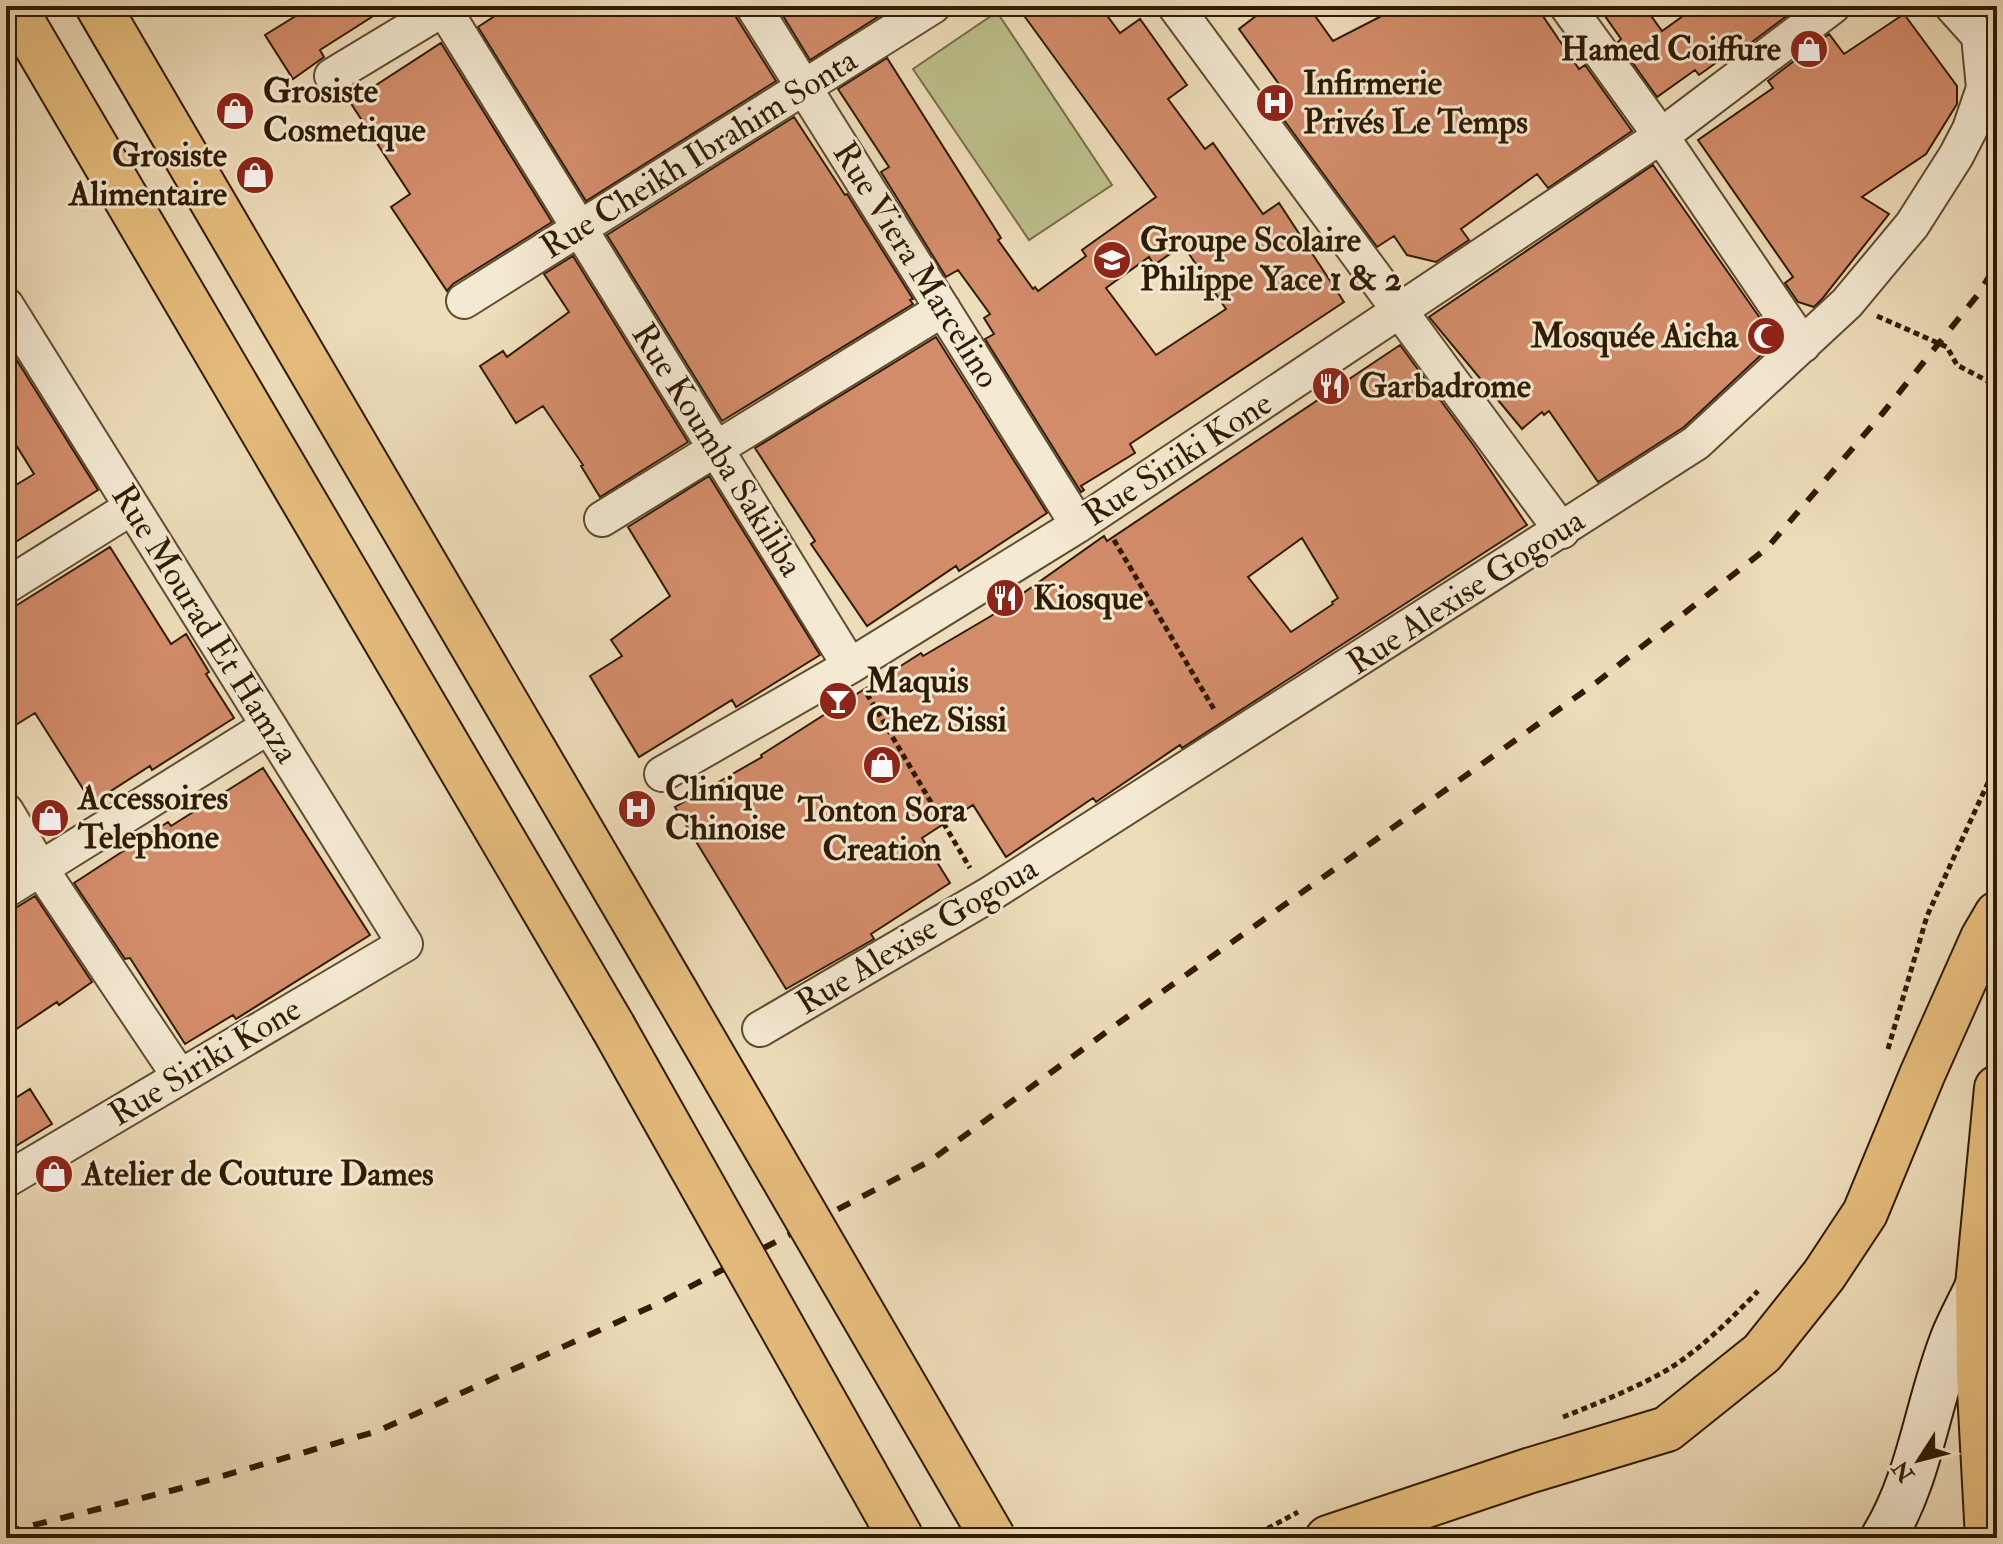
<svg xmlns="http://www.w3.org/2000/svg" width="2003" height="1544" viewBox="0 0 2003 1544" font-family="'IM FELL Double Pica',serif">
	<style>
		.green { fill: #bcc08d; stroke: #766e47; stroke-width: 2 }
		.building { fill: #d38c6a; stroke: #2f1b01; stroke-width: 2; fill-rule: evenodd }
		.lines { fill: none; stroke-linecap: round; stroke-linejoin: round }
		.street-casing { stroke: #5f4c2f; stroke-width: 38 }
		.secondary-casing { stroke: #2f1b01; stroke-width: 48 }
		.primary-casing { stroke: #2f1b01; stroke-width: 48 }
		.highway-casing { stroke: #2f1b01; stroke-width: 48 }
		.path { stroke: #2f1b01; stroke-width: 5; stroke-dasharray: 6 4; stroke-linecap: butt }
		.street { stroke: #f4e9d2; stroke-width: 34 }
		.secondary { stroke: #f4e9d2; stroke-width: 44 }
		.primary { stroke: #e7be7d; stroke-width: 44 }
		.highway { stroke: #e7be7d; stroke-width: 44 }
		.rail { stroke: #2f1b01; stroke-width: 6; stroke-dasharray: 14 14; stroke-linecap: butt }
		.highway-bridge-casing { stroke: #2f1b01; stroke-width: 48; stroke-linecap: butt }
		.highway-bridge { stroke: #e7be7d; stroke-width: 44 }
		.labels { text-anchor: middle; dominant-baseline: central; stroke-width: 6; stroke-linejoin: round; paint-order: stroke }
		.poi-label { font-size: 34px; font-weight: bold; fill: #2f1b01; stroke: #f4e9d2; text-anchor: start }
		.street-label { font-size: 34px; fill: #2f1b01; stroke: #f4e9d2 }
	</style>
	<rect width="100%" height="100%" fill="#eeddba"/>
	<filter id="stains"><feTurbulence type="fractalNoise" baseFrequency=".0025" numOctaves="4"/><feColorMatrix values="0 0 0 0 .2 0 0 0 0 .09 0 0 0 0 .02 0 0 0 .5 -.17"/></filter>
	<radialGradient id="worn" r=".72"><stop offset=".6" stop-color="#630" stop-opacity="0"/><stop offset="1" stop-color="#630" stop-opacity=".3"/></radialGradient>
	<path class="green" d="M997,12L1112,185L1029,240L913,69Z"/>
	<path class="building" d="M312,6H389L320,50L324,57L293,79L265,35Z
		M510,6H733L736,17L776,81L586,201L478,27Z
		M777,6H895L810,60Z
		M1017,6H1100L1120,33L1140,19L1187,85L1168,99L1205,149L1213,143L1263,214L1279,203L1344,302L1130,444L1135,453L1081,486L1084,490L1081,492L985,339L994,334L984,318L990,314L958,270L946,277L881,172L889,167L838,89L887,58L1001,238L998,240L1033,289L1035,287L1038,291L1086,256L1082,250L1156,197ZM1183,245L1226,309L1156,355L1106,288L1149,257L1154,265Z
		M1269,6H1308L1333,41L1401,6H1536L1579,69L1585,65L1632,131L1548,188L1537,174L1461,229L1469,240L1436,262L1407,255L1394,236L1377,247L1270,101L1284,91L1239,29Z
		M1598,6H1644L1662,31L1697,6H1800L1744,48L1741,45L1699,75L1695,70L1657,97L1618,42L1621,39Z
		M1904,14L1957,86V104L1926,154L1862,197L1889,214L1822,299L1814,307L1798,302L1785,283L1793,277L1698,140L1773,88L1768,81L1829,34L1844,54Z
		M441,43L552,222L453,284L447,291L391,207L410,194L350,102Z
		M794,117L845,195L847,194L913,299L910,300L913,304L722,421L607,235Z
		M1653,165L1776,341L1684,427L1598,482L1549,411L1544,415L1542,412L1522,429L1429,317Z
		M573,256L688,442L600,497L581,466L583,465L543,406L516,423L480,366L503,351L507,357L569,312L544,274Z
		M936,337L1047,513L959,571L956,566L867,626L811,544L815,541L755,448Z
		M6,343L98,490L6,548V491L34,474L6,429Z
		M1400,345L1474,446L1527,525L1182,748L1180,745L1096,802L1093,798L1006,857L973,805L922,838L950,883L871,934L874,939L786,989L675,807L762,757L761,755L921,653L923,656L991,616L1104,536L1107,541ZM1302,538L1338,598L1332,602L1333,604L1291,632L1248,577Z
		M709,476L820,655L736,707L732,700L639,757L590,676L622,656L611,640L670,596L628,527Z
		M110,547L171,644L186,634L209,672L206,674L234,718L152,770L150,766L92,803L35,713L6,731V612Z
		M263,768L370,935L236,1019L233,1015L185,1044L130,958L125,959L74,883L168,822L171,826Z
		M35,896L92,982L59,1005L57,1002L6,1036V910L17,907Z
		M30,1089L52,1124L6,1152V1104Z"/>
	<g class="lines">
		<defs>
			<path id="street" d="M442,6L850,666
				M753,6L1078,525
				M1175,6L1562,531
				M1567,6L1661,136L1803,345
				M332,76L448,6
				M464,301L933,6
				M6,305L405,944L6,1180
				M602,519L943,309
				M6,586L132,507
				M662,774L850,666L1078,525L1661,136L1833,6
				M6,811L40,868L180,1077
				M6,890L269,726
				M760,1029L987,896L1696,443L1847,303L1912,225L1956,156L1970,129L1984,88L1979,36L1952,6"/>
			<path id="secondary" d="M1883,1538C1921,1476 1927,1403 1954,1336C1961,1319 1970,1303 1978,1286"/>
			<path id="primary" d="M1988,1538L1979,1372L1978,1286L1997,1088"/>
			<path id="highway" d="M13,6L613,1027
				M98,6L676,993
				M1328,1538L1528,1471L1667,1429L1762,1353L1824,1275L1865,1213L1922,1075L1983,938L1997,914"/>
		</defs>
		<use href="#street" class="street-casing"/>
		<use href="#secondary" class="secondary-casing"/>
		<use href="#primary" class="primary-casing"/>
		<use href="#highway" class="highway-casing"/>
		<path class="path" d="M1877,316L1947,347L1957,365L1997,386
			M1114,540L1215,711
			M867,694L970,868
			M1888,1049L1927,916L1997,763
			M1563,1417C1598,1403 1634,1389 1667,1370C1700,1350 1731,1319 1758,1291
			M1250,1538L1298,1512"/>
		<use href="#street" class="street"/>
		<use href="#secondary" class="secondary"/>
		<use href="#primary" class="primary"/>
		<use href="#highway" class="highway"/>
		<path class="rail" d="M6,1532L174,1490L378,1431L657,1304L930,1161L1120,1022L1597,682L1767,548L1882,414L1980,292L1997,263"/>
		<defs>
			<path id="highway-bridge" d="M676,993L993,1538
				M613,1027L901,1538"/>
		</defs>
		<use href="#highway-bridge" class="highway-bridge-casing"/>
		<use href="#highway-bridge" class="highway-bridge"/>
	</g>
	<defs>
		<symbol id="shop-disc" viewBox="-11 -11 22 22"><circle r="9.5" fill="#8f2418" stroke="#f4e9d2"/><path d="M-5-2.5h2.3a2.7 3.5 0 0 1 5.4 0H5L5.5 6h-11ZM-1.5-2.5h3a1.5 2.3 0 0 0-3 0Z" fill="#fff"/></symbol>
		<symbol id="hospital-disc" viewBox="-11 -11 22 22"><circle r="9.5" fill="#8f2418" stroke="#f4e9d2"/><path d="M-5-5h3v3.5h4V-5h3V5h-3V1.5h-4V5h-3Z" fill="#fff"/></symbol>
		<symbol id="school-disc" viewBox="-11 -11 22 22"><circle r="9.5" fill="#8f2418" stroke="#f4e9d2"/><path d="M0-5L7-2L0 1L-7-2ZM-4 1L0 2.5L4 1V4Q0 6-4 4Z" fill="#fff"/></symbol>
		<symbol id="mosque-disc" viewBox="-11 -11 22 22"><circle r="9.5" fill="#8f2418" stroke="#f4e9d2"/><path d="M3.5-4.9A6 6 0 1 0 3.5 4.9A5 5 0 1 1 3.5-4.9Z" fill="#fff"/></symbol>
		<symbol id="restaurant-disc" viewBox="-11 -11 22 22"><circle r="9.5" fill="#8f2418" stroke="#f4e9d2"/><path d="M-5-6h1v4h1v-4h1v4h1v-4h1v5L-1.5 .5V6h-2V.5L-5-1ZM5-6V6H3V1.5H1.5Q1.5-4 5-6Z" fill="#fff"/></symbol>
		<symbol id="bar-disc" viewBox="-11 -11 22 22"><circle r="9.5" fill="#8f2418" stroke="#f4e9d2"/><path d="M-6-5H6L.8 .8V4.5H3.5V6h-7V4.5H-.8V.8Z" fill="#fff"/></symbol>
	</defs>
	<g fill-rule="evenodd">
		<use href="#shop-disc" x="1787" y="27" width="44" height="44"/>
		<use href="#hospital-disc" x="1253" y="81" width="44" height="44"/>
		<use href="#shop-disc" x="213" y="89" width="44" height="44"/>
		<use href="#shop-disc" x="233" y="153" width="44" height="44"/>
		<use href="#school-disc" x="1090" y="238" width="44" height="44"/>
		<use href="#mosque-disc" x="1744" y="314" width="44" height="44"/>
		<use href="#restaurant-disc" x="1309" y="364" width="44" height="44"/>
		<use href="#restaurant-disc" x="983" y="576" width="44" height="44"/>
		<use href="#bar-disc" x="816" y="679" width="44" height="44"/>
		<use href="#shop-disc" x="860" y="743" width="44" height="44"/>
		<use href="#hospital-disc" x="615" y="787" width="44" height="44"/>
		<use href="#shop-disc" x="28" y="796" width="44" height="44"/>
		<use href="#shop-disc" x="32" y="1152" width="44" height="44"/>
	</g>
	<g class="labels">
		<g class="poi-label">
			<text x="1781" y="49" text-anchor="end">Hamed Coiffure</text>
			<text x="1303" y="83">Infirmerie<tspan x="1303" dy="39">Privés Le Temps</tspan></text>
			<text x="263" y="91">Grosiste<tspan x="263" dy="39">Cosmetique</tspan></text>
			<text x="227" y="155" text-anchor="end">Grosiste<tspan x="227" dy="39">Alimentaire</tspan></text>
			<text x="1140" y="240">Groupe Scolaire<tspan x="1140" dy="39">Philippe Yace 1 &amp; 2</tspan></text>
			<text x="1738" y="336" text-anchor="end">Mosquée Aicha</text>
			<text x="1359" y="386">Garbadrome</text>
			<text x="1033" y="598">Kiosque</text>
			<text x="866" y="681">Maquis<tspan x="866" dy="39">Chez Sissi</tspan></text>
			<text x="665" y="789">Clinique<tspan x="665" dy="39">Chinoise</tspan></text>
			<text x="78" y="798">Accessoires<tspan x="78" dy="39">Telephone</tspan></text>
			<text x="882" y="810" text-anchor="middle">Tonton Sora<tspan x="882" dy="39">Creation</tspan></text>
			<text x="82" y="1174">Atelier de Couture Dames</text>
		</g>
		<g class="street-label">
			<text transform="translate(699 154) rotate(-32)">Rue Cheikh Ibrahim Sonta</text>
			<text transform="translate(916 265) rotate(58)">Rue Viera Marcelino</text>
			<text transform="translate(717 450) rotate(58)">Rue Koumba Sakiliba</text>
			<text transform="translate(1178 459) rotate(-33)">Rue Siriki Kone</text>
			<text transform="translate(1466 592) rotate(-33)">Rue Alexise Gogoua</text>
			<text transform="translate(205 624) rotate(58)">Rue Mourad Et Hamza</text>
			<text transform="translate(917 936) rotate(-31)">Rue Alexise Gogoua</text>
			<text transform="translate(205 1062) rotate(-31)">Rue Siriki Kone</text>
		</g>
	</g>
	<rect width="2003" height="1544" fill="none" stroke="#eeddba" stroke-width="32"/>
	<rect x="8" y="8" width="1987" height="1528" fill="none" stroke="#2f1b01" stroke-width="4"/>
	<rect x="16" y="16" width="1971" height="1512" fill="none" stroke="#2f1b01" stroke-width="2"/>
	<g transform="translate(1919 1460) rotate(234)" stroke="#f4e9d2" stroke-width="6" paint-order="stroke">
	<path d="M0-6L14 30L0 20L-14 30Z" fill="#2f1b01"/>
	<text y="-12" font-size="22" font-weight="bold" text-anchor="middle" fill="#2f1b01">N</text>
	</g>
	<rect width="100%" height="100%" filter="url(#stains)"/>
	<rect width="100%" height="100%" fill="url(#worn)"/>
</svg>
